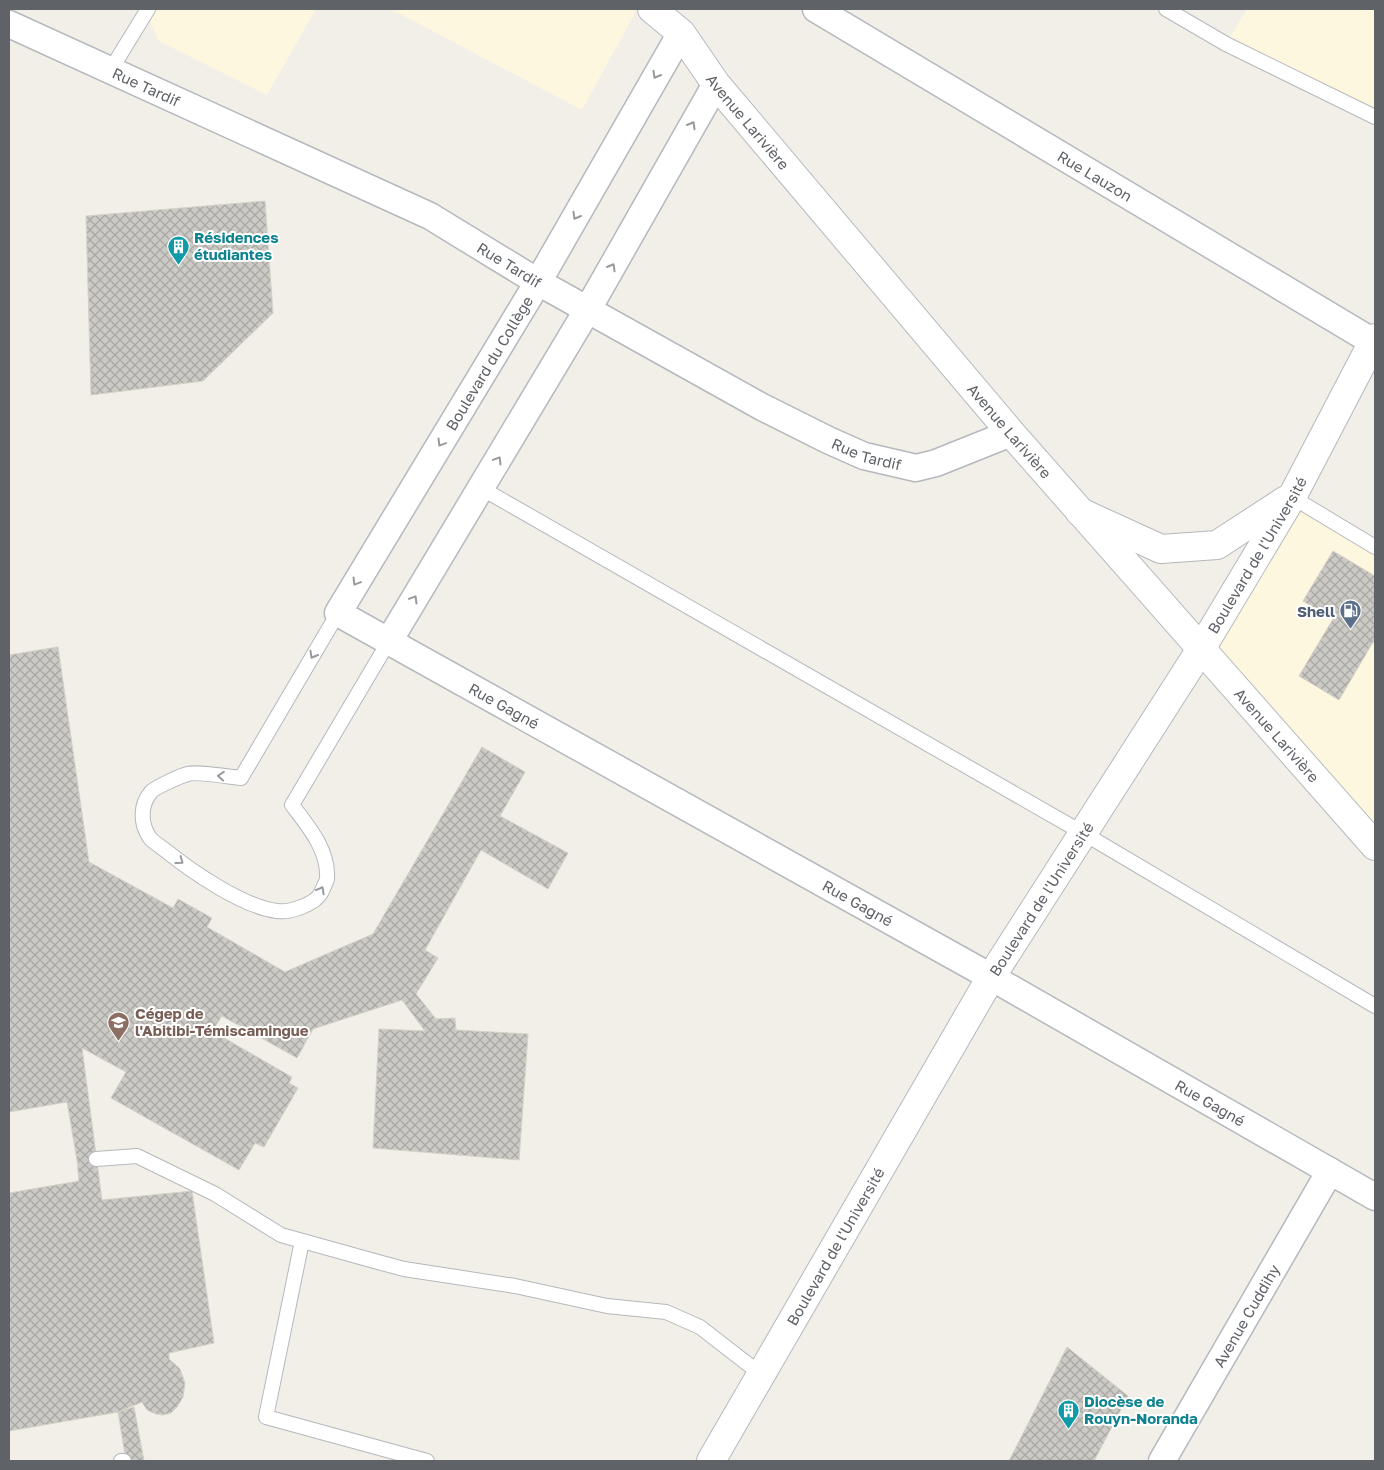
<svg xmlns="http://www.w3.org/2000/svg" width="1384" height="1470" viewBox="0 0 1384 1470" font-family="'Golos Text',sans-serif">
	<style>
		.commercial { fill: #fef7e0 }
		.building { fill: url(#building-cross-hatch); stroke: #d6d1c6 }
		.lines { fill: none; stroke-linecap: round; stroke-linejoin: round }
		.service-casing { stroke: #b5b8bc; stroke-width: 16 }
		.minor-casing { stroke: #b5b8bc; stroke-width: 29 }
		.tertiary-casing { stroke: #b5b8bc; stroke-width: 30 }
		.secondary-casing { stroke: #b6babf; stroke-width: 30 }
		.service { stroke: #fff; stroke-width: 14 }
		.minor { stroke: #fff; stroke-width: 26 }
		.tertiary { stroke: #fff; stroke-width: 28 }
		.secondary { stroke: #fff; stroke-width: 28 }
		.oneway { stroke: #979a9d }
		.labels { text-anchor: middle; dominant-baseline: central; stroke-width: 4; stroke-linejoin: round; paint-order: stroke }
		.street-label { font-size: 15px; fill: #5f6368; stroke: #fff }
		.culture-label { font-size: 15px; font-weight: bold; fill: #0d838f; stroke: #fff; text-anchor: start }
		.service-label { font-size: 15px; font-weight: bold; fill: #4e5e75; stroke: #fff; text-anchor: end }
		.education-label { font-size: 15px; font-weight: bold; fill: #785e54; stroke: #fff; text-anchor: start }
	</style>
	<defs>
		<pattern id="building-cross-hatch" width="8" height="8" patternUnits="userSpaceOnUse" patternTransform="scale(1.25)"><rect width="8" height="8" fill="#cccac5"/><path d="M0 0l8 8M0 8l8-8" fill="none" stroke="#a9a8a4"/></pattern>
	</defs>
	<rect width="100%" height="100%" fill="#f1efe8"/>
	<path class="commercial" d="M144,9H316L267,95L159,41Z
		M391,9H637L582,110Z
		M1247,9H1375V117L1226,44Z
		M1292,497L1375,547V846L1201,649Z"/>
	<path class="building" d="M265,201L273,313L203,381L91,395L86,216Z
		M1333,551L1375,576V643L1373,642L1339,700L1299,676L1333,619L1303,601Z
		M58,647L89,862L173,908L178,899L212,918L207,927L285,972L373,934L482,747L525,772L500,816L568,853L548,889L481,850L425,950L438,958L416,994L436,1019L455,1018L456,1030L528,1034L519,1160L373,1148L379,1029L425,1031L402,1000L313,1029L297,1058L222,1016L212,1031L292,1077L289,1083L298,1088L264,1147L255,1143L239,1170L111,1098L126,1072L82,1048L102,1200L192,1191L214,1343L169,1353V1359L180,1369L185,1383L183,1397L177,1407L171,1413L163,1415L156,1414L147,1410L142,1402L118,1412L9,1431V1193L79,1181L77,1160L67,1102L9,1112V655Z
		M1067,1347L1128,1396L1094,1461H1009Z
		M134,1407L144,1461H126L118,1412Z"/>
	<g class="lines">
		<defs>
			<path id="service" d="M1166,9L1226,44L1375,117
				M110,71L148,9
				M481,488L1083,833L1375,1006
				M1292,497L1375,547
				M338,613L241,778C230,777 196,771 188,774C182,775 154,788 151,792C140,805 140,824 150,838C153,842 160,846 165,850C191,871 243,907 277,911C290,913 315,904 321,893C323,888 326,883 327,879C329,850 308,826 292,805L389,641
				M96,1159L137,1156L215,1194L281,1235L378,1262L404,1269L515,1286L607,1306L666,1312L700,1327L758,1372L760,1376
				M302,1241L266,1417L427,1461
				M121,1461H124"/>
			<g id="minor">
				<path id="s1" d="M816,9L1375,343"/>
				<path id="s2" d="M9,24L430,216L538,282L762,407L828,440L864,456L916,468L936,463L1011,433"/>
				<path id="s3" d="M681,33L538,282L338,613L991,977L1375,1197"/>
				<path d="M389,641L588,309L716,84"/>
				<path id="s4" d="M1162,1461L1330,1171"/>
			</g>
			<g id="tertiary">
				<path d="M1080,512L1161,549L1217,545L1286,500"/>
				<path id="s5" d="M711,1461L991,977L1201,649L1292,497L1375,338"/>
			</g>
			<g id="secondary">
				<path id="s6" d="M652,9L681,33L716,84L1011,433L1375,846"/>
			</g>
		</defs>
		<use href="#service" class="service-casing"/>
		<use href="#minor" class="minor-casing"/>
		<use href="#tertiary" class="tertiary-casing"/>
		<use href="#secondary" class="secondary-casing"/>
		<use href="#service" class="service"/>
		<use href="#minor" class="minor"/>
		<use href="#tertiary" class="tertiary"/>
		<use href="#secondary" class="secondary"/>
	</g>
	<defs><path id="oneway-chevron" d="M-2-3.5L2.5 0L-2 3.5" fill="none" stroke-width="1.6" stroke-linecap="round" stroke-linejoin="round" transform="scale(1.25)"/></defs>
	<g class="oneway">
		<use href="#oneway-chevron" transform="translate(656 75) rotate(120)"/>
		<use href="#oneway-chevron" transform="translate(692 125) rotate(-60)"/>
		<use href="#oneway-chevron" transform="translate(576 216) rotate(120)"/>
		<use href="#oneway-chevron" transform="translate(612 267) rotate(-60)"/>
		<use href="#oneway-chevron" transform="translate(441 443) rotate(121)"/>
		<use href="#oneway-chevron" transform="translate(498 460) rotate(-59)"/>
		<use href="#oneway-chevron" transform="translate(356 582) rotate(121)"/>
		<use href="#oneway-chevron" transform="translate(414 599) rotate(-59)"/>
		<use href="#oneway-chevron" transform="translate(313 655) rotate(120)"/>
		<use href="#oneway-chevron" transform="translate(221 776) rotate(-175)"/>
		<use href="#oneway-chevron" transform="translate(180 861) rotate(36)"/>
		<use href="#oneway-chevron" transform="translate(321 890) rotate(-61)"/>
	</g>
	<defs>
		<symbol id="building-pin" viewBox="-11 -11 22 30"><path d="M0 17L-7.5 6A9.5 9.5 0 1 1 7.5 6Z" fill="#0f9aa8" stroke="#fff"/><path d="M-4-6H4V6H1V3H-1V6H-4ZM-2.5-4.3h1.7v1.8h-1.7ZM.8-4.3h1.7v1.8H.8ZM-2.5-1h1.7V.8h-1.7ZM.8-1h1.7V.8H.8Z" fill="#fff"/></symbol>
		<symbol id="fuel-pin" viewBox="-11 -11 22 30"><path d="M0 17L-7.5 6A9.5 9.5 0 1 1 7.5 6Z" fill="#5c6f8a" stroke="#fff"/><path d="M-5.5-6h7V0h2V4h1.3V-2.5L3-4.5l.8-.8L6-3V5H2.5V1h-1V6h-7ZM-4.2-4.7v3.2H.2V-4.7Z" fill="#fff"/></symbol>
		<symbol id="school-pin" viewBox="-11 -11 22 30"><path d="M0 17L-7.5 6A9.5 9.5 0 1 1 7.5 6Z" fill="#8d6e63" stroke="#fff"/><path d="M0-5L7-2L0 1L-7-2ZM-4 1L0 2.5L4 1V4Q0 6-4 4Z" fill="#fff"/></symbol>
	</defs>
	<g fill-rule="evenodd">
		<use href="#building-pin" x="166" y="234" width="25" height="34"/>
		<use href="#fuel-pin" x="1338" y="598" width="25" height="34"/>
		<use href="#school-pin" x="106" y="1010" width="25" height="34"/>
		<use href="#building-pin" x="1056" y="1398" width="25" height="34"/>
	</g>
	<g class="labels">
		<g class="street-label">
			<text stroke="none"><textPath href="#s2" startOffset="151">Rue Tardif</textPath></text>
			<text stroke="none"><textPath href="#s6" startOffset="149">Avenue Larivière</textPath></text>
			<text stroke="none"><textPath href="#s1" startOffset="325">Rue Lauzon</textPath></text>
			<text stroke="none"><textPath href="#s2" startOffset="556">Rue Tardif</textPath></text>
			<text transform="translate(489 363) rotate(-59)">Boulevard du Collège</text>
			<text stroke="none"><textPath href="#s6" startOffset="554">Avenue Larivière</textPath></text>
			<text stroke="none"><textPath href="#s2" startOffset="961">Rue Tardif</textPath></text>
			<text stroke="none"><textPath href="#s5" startOffset="1058">Boulevard de l'Université</textPath></text>
			<text stroke="none"><textPath href="#s3" startOffset="864">Rue Gagné</textPath></text>
			<text stroke="none"><textPath href="#s6" startOffset="959">Avenue Larivière</textPath></text>
			<text stroke="none"><textPath href="#s5" startOffset="652">Boulevard de l'Université</textPath></text>
			<text stroke="none"><textPath href="#s3" startOffset="1269">Rue Gagné</textPath></text>
			<text stroke="none"><textPath href="#s3" startOffset="1674">Rue Gagné</textPath></text>
			<text stroke="none"><textPath href="#s5" startOffset="248">Boulevard de l'Université</textPath></text>
			<text stroke="none"><textPath href="#s4" startOffset="168">Avenue Cuddihy</textPath></text>
		</g>
		<g class="culture-label">
			<text x="194" y="237">Résidences<tspan x="194" dy="17">étudiantes</tspan></text>
			<text x="1084" y="1401">Diocèse de<tspan x="1084" dy="17">Rouyn-Noranda</tspan></text>
		</g>
		<g class="service-label">
			<text x="1335" y="611">Shell</text>
		</g>
		<g class="education-label">
			<text x="135" y="1013">Cégep de<tspan x="135" dy="17">l'Abitibi-Témiscamingue</tspan></text>
		</g>
	</g>
	<rect width="1384" height="1470" fill="none" stroke="#5f6368" stroke-width="20"/>
</svg>
